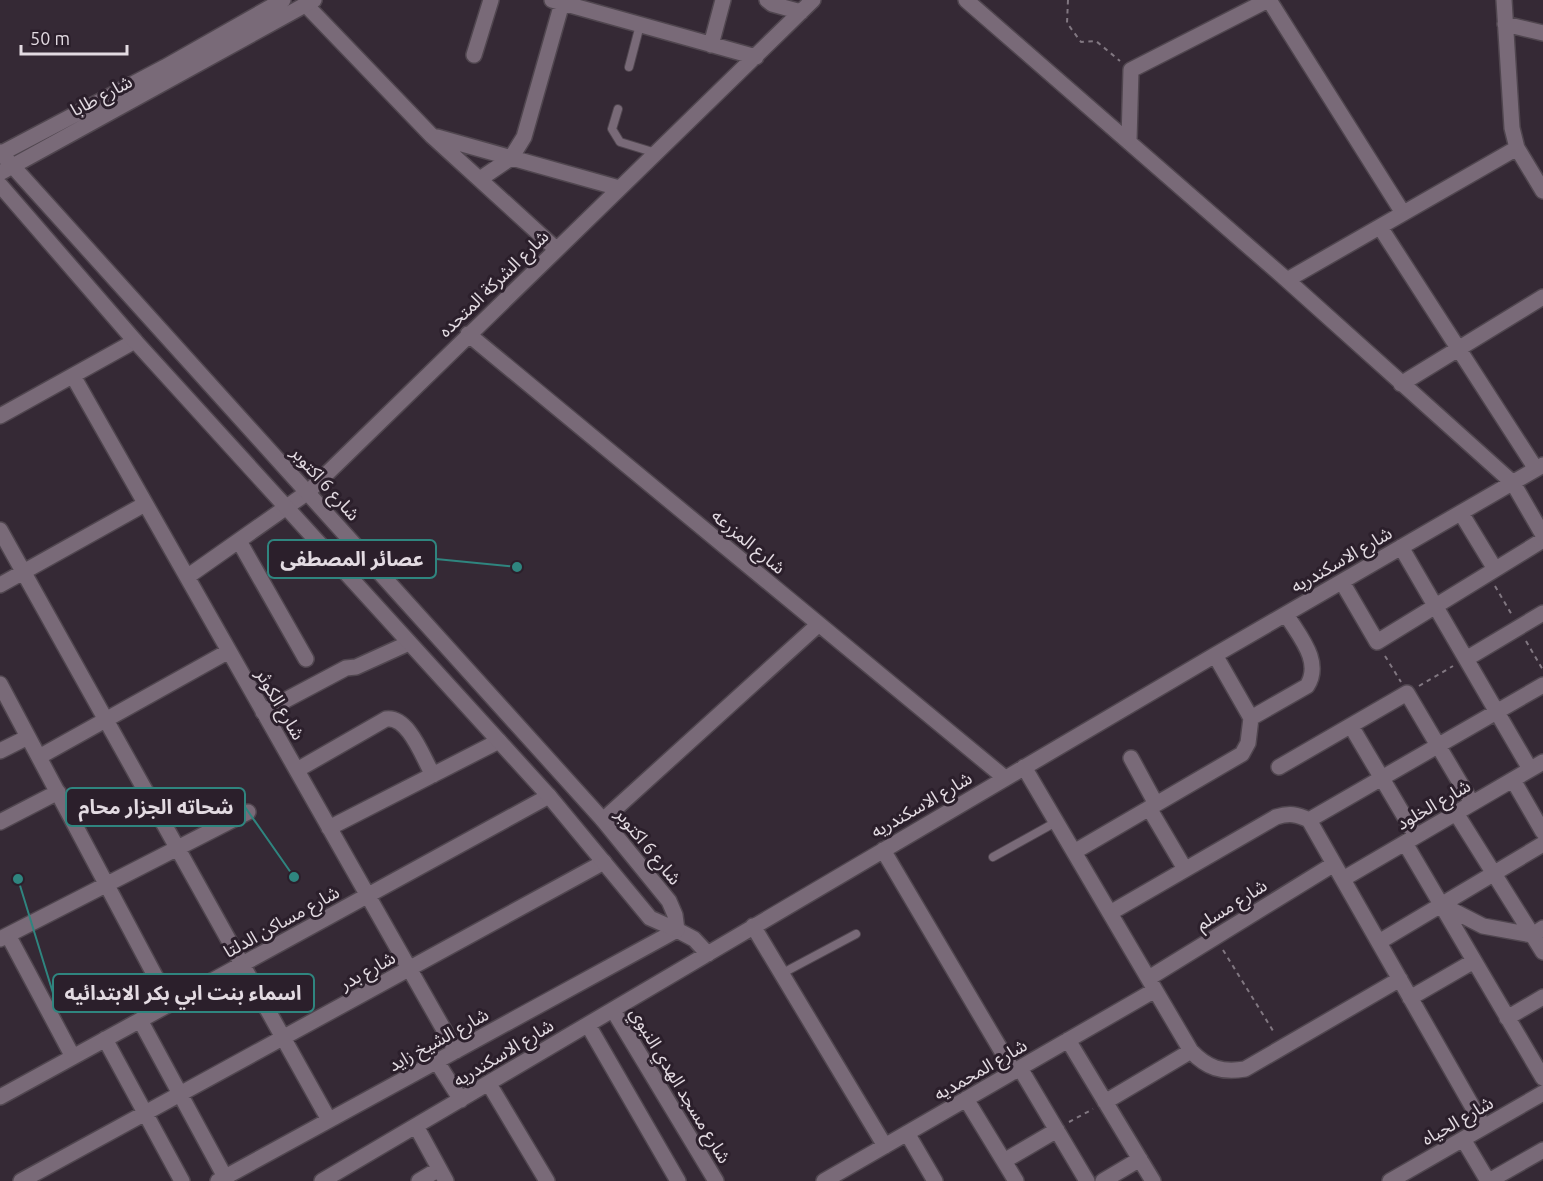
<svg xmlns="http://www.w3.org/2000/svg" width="1543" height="1181" viewBox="0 0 1543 1181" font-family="Ubuntu,'Noto Sans Arabic',sans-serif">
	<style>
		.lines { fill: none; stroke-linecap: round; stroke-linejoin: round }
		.service-casing { stroke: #50464f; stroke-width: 10 }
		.minor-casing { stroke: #50464f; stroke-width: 18 }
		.tertiary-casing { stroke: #50464f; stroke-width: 18 }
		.path { stroke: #817781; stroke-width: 2; stroke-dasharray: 4.5 4.5; stroke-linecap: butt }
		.service { stroke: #796a78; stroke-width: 8 }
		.minor { stroke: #796a78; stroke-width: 15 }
		.tertiary { stroke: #796a78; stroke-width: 15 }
		.labels { text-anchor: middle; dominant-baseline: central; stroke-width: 6; stroke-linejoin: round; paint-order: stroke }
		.street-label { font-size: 18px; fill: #e3dbe2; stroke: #2b1f2b }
		.leader { fill: none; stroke: #2f857f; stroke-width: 2 }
		.callout-dot { fill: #2f857f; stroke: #2b1f2b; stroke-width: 2 }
		.callout { fill: #2b1f2b; stroke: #2f857f; stroke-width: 2 }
		.callout-label { font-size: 20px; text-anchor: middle; font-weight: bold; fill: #e3dbe2 }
	</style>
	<rect width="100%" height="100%" fill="#352935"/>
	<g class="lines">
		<defs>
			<path id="service" d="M629,67L640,25
				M618,109L612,129L620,142L656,153
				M993,857L1056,822
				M781,974L856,934"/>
			<path id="minor" d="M552,0L756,57
				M767,0L772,4L801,12
				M966,0L1287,280L1513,483L1543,535
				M1269,0L1403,213
				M1504,0L1512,128L1517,148L1543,191
				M306,5L432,136L556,249
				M1505,24L1543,33
				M711,45L723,0
				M474,55L491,0
				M437,137L619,188
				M1129,140L1131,70L1268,0
				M480,179L511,158L524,137L562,3
				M1380,227L1536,469
				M1287,280L1517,148
				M468,334L1005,778
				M73,376L456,1051
				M1401,384L1543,297
				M0,416L135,341
				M1461,513L1495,569
				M0,530L329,1120
				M239,541L306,659
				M1401,547L1530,769
				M187,577L308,492L813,0
				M1342,582L1377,642L1543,540
				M0,585L145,504
				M1466,659L1543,613
				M0,684L170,1004
				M263,712L346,668L356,667L409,643
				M1251,718L1307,686C1323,661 1298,635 1286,614
				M1351,726L1416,836
				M0,751L28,737
				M39,757L229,651
				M1131,758L1156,804
				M1024,767L1191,1051C1207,1068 1222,1073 1245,1069L1400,979
				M1279,767L1407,693L1472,803
				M297,770L386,719C409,716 423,758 433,775
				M1513,780L1543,832
				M1149,808L1185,869
				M1456,813L1543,952
				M603,820L819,624
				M1309,820L1543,685
				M0,822L58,792
				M329,828L499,741
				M1405,843L1543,1078
				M883,850L1014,1072
				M1074,852L1242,754L1248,743L1251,718L1215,655
				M1343,879L1543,762
				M1444,906L1483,926L1532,935L1543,928
				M1110,913L1276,817C1289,813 1297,814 1309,820L1484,1127
				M753,926L885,1146
				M8,935L73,1057
				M0,939L248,812
				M1379,942L1543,844
				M1149,978L1334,864
				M1410,998L1474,961
				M613,1010L716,1181
				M1507,1018L1543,997
				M140,1020L225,1177
				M588,1025L678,1181
				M105,1039L182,1181
				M1068,1040L1153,1181
				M437,1062L461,1100
				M1020,1068L1087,1181
				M489,1084L547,1181
				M0,1097L549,796
				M966,1099L1016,1181
				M1105,1102L1191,1051
				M416,1126L446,1181
				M907,1133L935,1181
				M1463,1139L1488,1181
				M1004,1161L1057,1130
				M21,1181L604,862
				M218,1181L677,930L694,939L708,954
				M322,1181L1215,655L1543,465
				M419,1181L439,1169
				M824,1181L1155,990
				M1103,1181L1140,1159
				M1390,1181L1543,1093
				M1489,1181L1543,1150"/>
			<path id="tertiary" d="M0,152L603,820L669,901L675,915L677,930L650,918L549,796L135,341L0,185
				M0,154L165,67L283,0
				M0,173L314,0"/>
		</defs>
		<use href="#service" class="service-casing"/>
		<use href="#minor" class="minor-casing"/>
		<use href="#tertiary" class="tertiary-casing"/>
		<path class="path" d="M1068,0L1067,23L1081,42L1096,41L1120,61
			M1495,586L1512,615
			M1526,641L1543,670
			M1385,656L1401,682
			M1419,686L1453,666
			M1223,950L1275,1034
			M1069,1122L1093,1109"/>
		<use href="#service" class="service"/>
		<use href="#minor" class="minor"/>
		<use href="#tertiary" class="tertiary"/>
	</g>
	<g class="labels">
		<g class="street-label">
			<text transform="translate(101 95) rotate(-28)">شارع طابا</text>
			<text transform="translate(493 283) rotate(-44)">شارع الشركة المتحده</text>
			<text transform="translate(326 483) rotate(48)">شارع 6 اكتوبر</text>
			<text transform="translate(749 541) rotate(40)">شارع المزرعه</text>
			<text transform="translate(1341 559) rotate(-30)">شارع الاسكندريه</text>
			<text transform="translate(281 704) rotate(60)">شارع الكوثر</text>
			<text transform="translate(921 804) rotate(-30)">شارع الاسكندريه</text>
			<text transform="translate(1433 804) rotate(-30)">شارع الخلود</text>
			<text transform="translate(649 846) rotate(51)">شارع 6 اكتوبر</text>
			<text transform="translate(1231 904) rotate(-32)">شارع مسلم</text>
			<text transform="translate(281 921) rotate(-29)">شارع مساكن الدلتا</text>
			<text transform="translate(367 970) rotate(-29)">شارع بدر</text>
			<text transform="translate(438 1039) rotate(-29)">شارع الشيخ زايد</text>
			<text transform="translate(503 1052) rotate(-31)">شارع الاسكندريه</text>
			<text transform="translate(980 1069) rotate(-30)">شارع المحمديه</text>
			<text transform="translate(681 1085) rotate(59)">شارع مسجد الهدي النبوي</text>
			<text transform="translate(1457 1120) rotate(-30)">شارع الحياه</text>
		</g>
	</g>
	<path class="leader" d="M517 567L436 559M294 877L245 807M18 879L53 993"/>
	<g class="callout-dot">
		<circle cx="517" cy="567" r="6"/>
		<circle cx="294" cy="877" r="6"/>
		<circle cx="18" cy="879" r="6"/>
	</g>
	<g class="callout">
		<rect x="268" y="540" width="168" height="38" rx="6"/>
		<rect x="66" y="788" width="179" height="38" rx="6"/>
		<rect x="53" y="974" width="261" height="38" rx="6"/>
	</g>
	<g class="callout-label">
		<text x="352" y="566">عصائر المصطفى</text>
		<text x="156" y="814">شحاته الجزار محام</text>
		<text x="183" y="1000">اسماء بنت ابي بكر الابتدائيه</text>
	</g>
	<path d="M21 45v9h106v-9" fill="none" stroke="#e3dbe2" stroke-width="3"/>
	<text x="30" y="45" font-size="18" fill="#e3dbe2" stroke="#2b1f2b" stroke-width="4.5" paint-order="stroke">50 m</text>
</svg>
